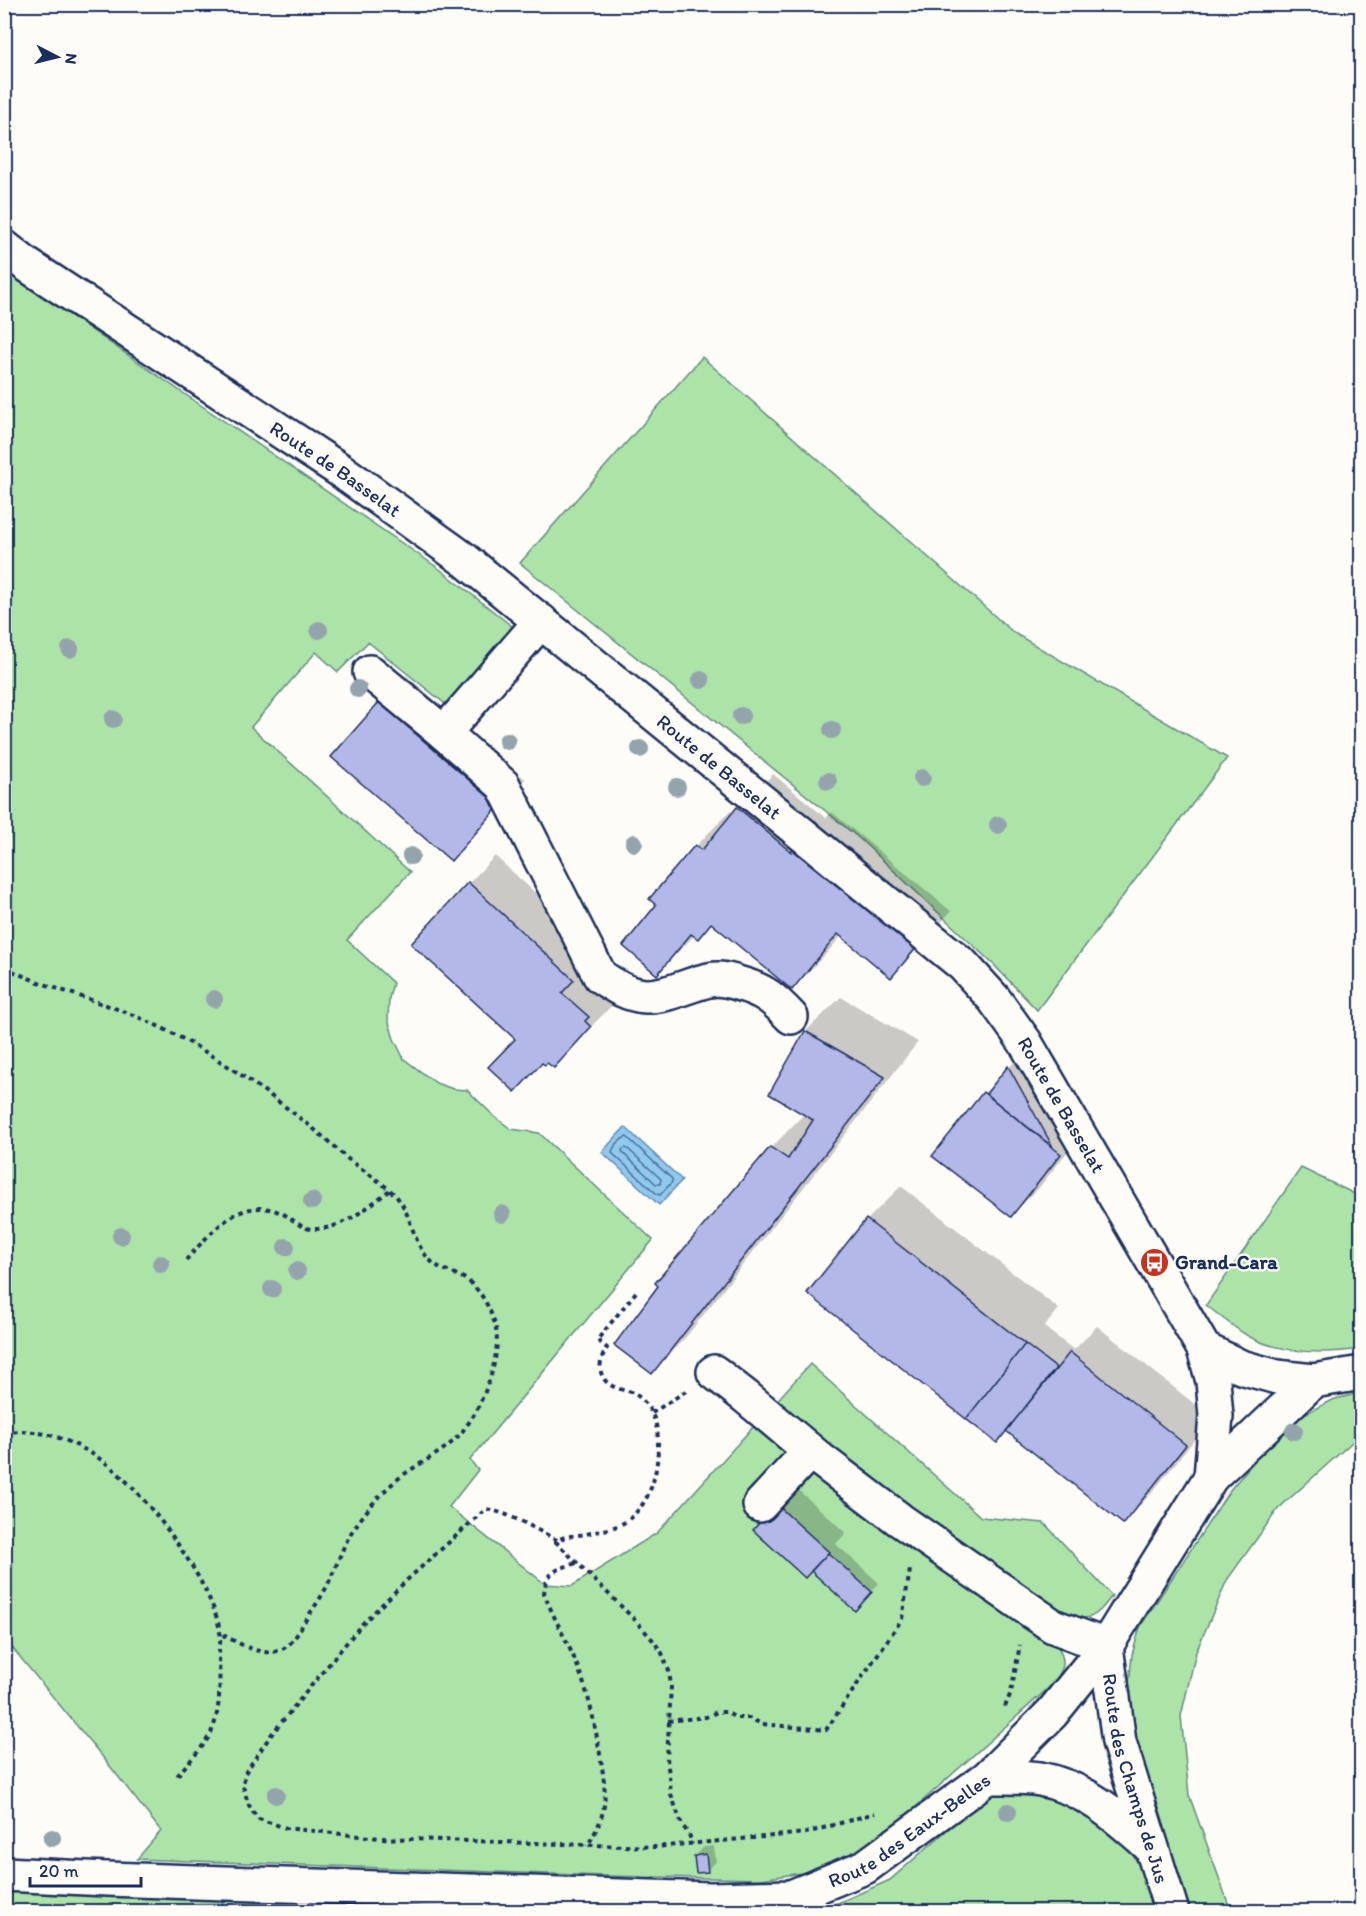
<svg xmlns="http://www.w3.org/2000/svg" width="1366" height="1916" viewBox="0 0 1366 1916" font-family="Itim,sans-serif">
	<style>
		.green { fill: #ace4a8; stroke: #648a83; stroke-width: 1.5 }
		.water { fill: #90c9ef; stroke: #618bb5; stroke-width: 1.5 }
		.shadow { fill: #0003 }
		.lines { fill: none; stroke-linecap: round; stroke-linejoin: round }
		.shore { stroke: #4a6d98; stroke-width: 1.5 }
		.building { fill: #b4b8e9; stroke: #1b2f5e; stroke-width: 1.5 }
		.minor-casing { stroke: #1b2f5e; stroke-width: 38 }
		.path { stroke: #1b2f5e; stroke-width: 4; stroke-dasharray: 4.5 4.5; stroke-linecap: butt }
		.minor { stroke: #fdfcf7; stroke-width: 33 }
		.tree { fill: #94a4ad }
		.labels { text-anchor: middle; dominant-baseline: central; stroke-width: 4.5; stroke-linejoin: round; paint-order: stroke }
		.street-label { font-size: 20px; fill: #1b2f5e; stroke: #fdfcf7 }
		.poi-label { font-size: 20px; font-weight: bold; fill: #1b2f5e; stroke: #fdfcf7; text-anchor: start }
	</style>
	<rect width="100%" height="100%" fill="#fdfcf7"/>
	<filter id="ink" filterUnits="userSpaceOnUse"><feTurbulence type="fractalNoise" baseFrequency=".0167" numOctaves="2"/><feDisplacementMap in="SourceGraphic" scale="12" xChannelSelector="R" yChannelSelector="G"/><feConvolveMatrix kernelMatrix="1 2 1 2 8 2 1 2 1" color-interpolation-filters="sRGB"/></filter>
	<g filter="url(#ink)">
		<path class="green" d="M4,270L441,570L513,627L449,707L368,642L338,672L316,652L251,727L410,872L347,940L393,983L389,998L388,1019L394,1039L404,1059L436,1083L453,1089L467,1090L495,1117L511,1129L539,1133L653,1240L470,1460L478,1470L449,1507L545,1584L572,1586L657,1533L810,1364L981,1517L1044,1523L1112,1596C1094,1619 1092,1621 1063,1615L1057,1645C1067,1662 1064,1668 1054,1683L918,1805L882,1840L840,1860L802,1873L761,1879L606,1876L137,1859L161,1831L106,1761L5,1639Z
			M702,357L1014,633L1227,758L1037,1010L994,965L860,839L520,563Z
			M1301,1168L1361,1197V1349C1325,1354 1281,1354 1248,1336C1233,1327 1220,1316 1206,1305Z
			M1361,1393V1434L1278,1509L1227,1580L1196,1652L1181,1716L1189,1795L1231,1911H1190L1144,1769L1130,1715L1129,1684L1132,1655L1140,1627L1230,1490L1271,1441L1298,1417L1335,1399Z
			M1012,1789L1036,1790L1097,1818L1129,1849L1148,1879L1159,1912H799L838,1903L890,1880L987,1795Z
			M4,1891L75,1893L539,1911L5,1912Z"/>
		<path class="water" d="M625,1127L682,1180L659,1205L602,1152Z"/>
		<path class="shadow" d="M407,676L525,779L477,833L451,859L333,757L380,703Z
			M773,774L826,818L832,812L951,911L925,941L891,976L842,935L826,954L792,988L713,923L698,937L695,935L657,973L659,905L651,899L696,846L730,811L734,814Z
			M495,856L600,952L617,1000L553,1066L517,1039L469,883Z
			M841,997L918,1042L686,1337L652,1372L660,1286L657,1283L771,1148L805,1113L771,1093L806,1031Z
			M1017,1059L1087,1127L1038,1189L1011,1215L934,1155L985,1093Z
			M901,1186L1059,1309L1044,1327L1074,1350L1097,1326L1212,1418L1150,1495L1123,1522L1007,1430L867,1220Z
			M795,1487L846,1533L836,1544L879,1583L864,1600L812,1570L755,1530Z
			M714,1846L716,1862L707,1870L695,1856L704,1847Z"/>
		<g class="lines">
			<path class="shore" d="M627,1137L672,1179V1182L660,1195L657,1194L612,1153C612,1148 621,1138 627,1137Z
				M625,1148L628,1149L661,1179L660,1184H656L623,1153L622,1150Z"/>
		</g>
		<path class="building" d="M379,702L499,806L451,861L331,757Z
			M737,807L791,852L796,846L917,947L891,978L838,934L792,990L711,923L698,939L691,934L657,975L623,946L656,905L649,899L695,845L702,850Z
			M468,882L574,980L562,993L589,1017L585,1021L591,1027L554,1068L547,1063L545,1065L542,1063L515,1092L488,1067L515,1039L411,944Z
			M805,1031L885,1077L652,1374L614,1345L658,1286L655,1283L770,1147L788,1159L813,1120L769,1094Z
			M1008,1066L1053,1147L986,1094Z
			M983,1092L1061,1154L1011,1217L932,1156Z
			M866,1219L1025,1344L966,1419L807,1293Z
			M1025,1344L1056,1368L997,1443L966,1419Z
			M1070,1352L1186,1445L1123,1524L1006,1431Z
			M776,1504L829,1552L805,1578L753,1530Z
			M828,1553L872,1592L855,1611L811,1571Z
			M706,1854L708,1872L696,1873L694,1856Z"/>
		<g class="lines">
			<defs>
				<g id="minor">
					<path id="s1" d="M4,247L27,265L340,470L465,560L963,965L994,999L1025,1042L1204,1349L1241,1367L1277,1377L1313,1381L1362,1373"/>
					<path d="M541,621L444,733L503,785L600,976C614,986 628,995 646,996C667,997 689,984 709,980C718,978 729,980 737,983C764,990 773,998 791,1017"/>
					<path d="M370,672L444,733"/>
					<path d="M714,1372L746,1397L821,1460L900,1520L1053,1626L1106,1646"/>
					<path d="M1211,1477L1313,1381"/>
					<path d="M760,1505L810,1451"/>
					<path id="s2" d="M1106,1646L1119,1742L1172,1912"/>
					<path d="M988,1777C1005,1777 1022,1776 1040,1779C1084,1787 1118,1817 1151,1847"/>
					<path id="s3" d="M4,1874L107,1879L711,1899L791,1897L865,1867L988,1777L1052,1713L1106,1646L1211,1477L1216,1416L1213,1381L1204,1349"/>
				</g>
			</defs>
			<use href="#minor" class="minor-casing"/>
			<path class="path" d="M4,967C50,990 101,1000 149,1022C201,1045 261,1087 306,1123C321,1134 334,1147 348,1159C364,1171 382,1182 396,1196C412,1214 412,1242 429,1259C436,1268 447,1270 457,1275C477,1283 487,1302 494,1321C505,1353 482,1408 461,1433C448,1449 429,1458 412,1469C388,1484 371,1504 355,1527C343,1544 338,1563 329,1582C322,1597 312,1610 303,1624C299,1631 294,1641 287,1646C266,1662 240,1643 221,1634
				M186,1260C210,1234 240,1194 281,1213C293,1218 300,1229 313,1229C343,1230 367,1207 390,1190
				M636,1292L597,1340L607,1348C597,1363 597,1381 617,1388C624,1391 631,1390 638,1396C653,1409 658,1424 658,1444C658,1473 651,1504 625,1522C614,1529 599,1531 586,1534C576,1536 563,1535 556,1542L634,1619L652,1639L662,1653L669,1671L671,1686L667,1758L671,1794L682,1825L689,1834L692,1844
				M652,1413L686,1391
				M4,1432C27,1430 46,1432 67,1441C81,1447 95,1455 107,1464C146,1494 213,1583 220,1632C221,1638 220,1645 219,1651C219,1676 222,1703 213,1728C205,1748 187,1762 175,1779
				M557,1540C535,1529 510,1513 486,1509L407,1580L362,1624L271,1735L245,1773L243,1786L248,1803L252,1811L259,1819L286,1828L379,1838L655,1847L806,1833L875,1813
				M576,1563C556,1570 547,1570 544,1593C554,1620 570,1645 580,1673C590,1699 595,1726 600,1754C606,1793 610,1811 587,1846
				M1005,1707L1011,1692L1020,1645
				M668,1721L706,1717L717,1712H726L736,1718H749L762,1724L826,1730L902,1619L910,1570"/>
			<use href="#minor" class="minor"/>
		</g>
		<g class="tree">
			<circle cx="319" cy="630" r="9"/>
			<circle cx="70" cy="649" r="9"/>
			<circle cx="701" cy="680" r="9"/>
			<circle cx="358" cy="689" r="9"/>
			<circle cx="741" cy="716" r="9"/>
			<circle cx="113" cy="719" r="9"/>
			<circle cx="832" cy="730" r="9"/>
			<circle cx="507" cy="741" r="9"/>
			<circle cx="640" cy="749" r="9"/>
			<circle cx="922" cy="778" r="9"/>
			<circle cx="828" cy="781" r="9"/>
			<circle cx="677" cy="787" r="9"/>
			<circle cx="998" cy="825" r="9"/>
			<circle cx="634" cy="843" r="9"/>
			<circle cx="411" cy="856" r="9"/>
			<circle cx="214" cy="999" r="9"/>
			<circle cx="312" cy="1201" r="9"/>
			<circle cx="502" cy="1214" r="9"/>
			<circle cx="121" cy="1236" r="9"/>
			<circle cx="286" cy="1247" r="9"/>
			<circle cx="161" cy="1264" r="9"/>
			<circle cx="297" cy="1271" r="9"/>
			<circle cx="272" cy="1289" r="9"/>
			<circle cx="1294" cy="1431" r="9"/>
			<circle cx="276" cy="1795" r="9"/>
			<circle cx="1008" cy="1812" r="9"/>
			<circle cx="52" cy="1838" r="9"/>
		</g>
	</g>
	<defs>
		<symbol id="bus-disc" viewBox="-11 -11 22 22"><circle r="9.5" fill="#c8321e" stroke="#fdfcf7"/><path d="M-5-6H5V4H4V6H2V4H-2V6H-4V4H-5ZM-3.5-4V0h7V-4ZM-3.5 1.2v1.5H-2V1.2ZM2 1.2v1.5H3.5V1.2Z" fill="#fff"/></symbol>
	</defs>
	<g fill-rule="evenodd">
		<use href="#bus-disc" x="1138" y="1246" width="33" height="33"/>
	</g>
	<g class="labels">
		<g class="street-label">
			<text stroke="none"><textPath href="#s1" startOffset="399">Route de Basselat</textPath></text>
			<text stroke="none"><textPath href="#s1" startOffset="885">Route de Basselat</textPath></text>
			<text stroke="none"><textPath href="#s1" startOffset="1371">Route de Basselat</textPath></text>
			<text stroke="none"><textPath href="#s2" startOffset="136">Route des Champs de Jus</textPath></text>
			<text stroke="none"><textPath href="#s3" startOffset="924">Route des Eaux-Belles</textPath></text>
		</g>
		<g class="poi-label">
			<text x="1175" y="1262">Grand-Cara</text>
		</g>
	</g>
	<rect width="1366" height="1916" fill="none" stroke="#fdfcf7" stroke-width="24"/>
	<rect x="12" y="12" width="1342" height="1892" fill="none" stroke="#1b2f5e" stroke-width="2" filter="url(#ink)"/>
	<g transform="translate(57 57) rotate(97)" stroke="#fdfcf7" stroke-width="4.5" paint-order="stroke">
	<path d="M0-4.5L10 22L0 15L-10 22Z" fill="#1b2f5e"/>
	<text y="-9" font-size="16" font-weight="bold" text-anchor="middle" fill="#1b2f5e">N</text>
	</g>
	<path d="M30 1877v9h111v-9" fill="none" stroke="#1b2f5e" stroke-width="3"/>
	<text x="39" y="1877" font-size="18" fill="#1b2f5e" stroke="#fdfcf7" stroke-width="4.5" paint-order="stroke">20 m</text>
</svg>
